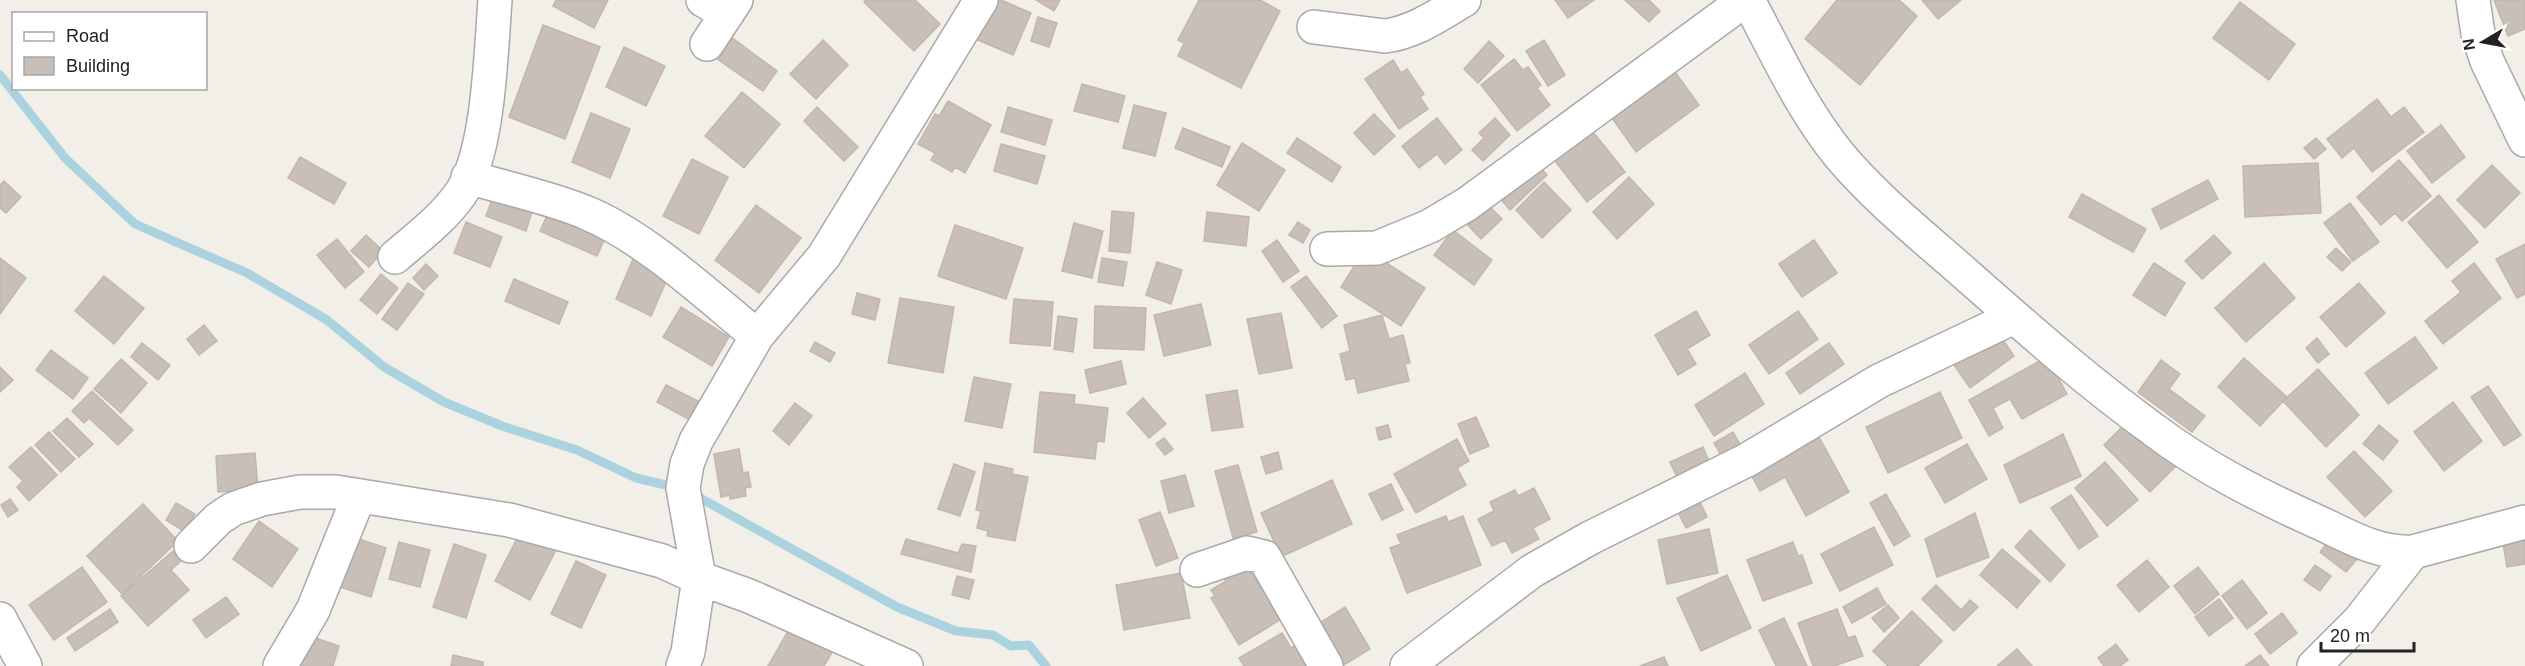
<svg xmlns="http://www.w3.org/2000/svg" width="2525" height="666" viewBox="0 0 2525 666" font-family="Arial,sans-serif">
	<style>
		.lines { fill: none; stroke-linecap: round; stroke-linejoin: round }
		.stream { stroke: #aad3df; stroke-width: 9 }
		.building { fill: #c7bfb8; stroke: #c4b6ab; stroke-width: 1.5 }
		.minor-casing { stroke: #a9a9a9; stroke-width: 36 }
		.minor { stroke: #fff; stroke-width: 33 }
	</style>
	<rect width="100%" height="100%" fill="#f2efe9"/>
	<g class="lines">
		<path class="stream" d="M0,75L65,158L135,224L247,273L327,320L384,367L444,402L502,426L577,450L636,478L679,488
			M691,493L897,607L956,631L993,635L1011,646L1029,645L1046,666"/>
	</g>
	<path class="building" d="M556,0H608L594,28L553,6Z
		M866,0H915L940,24L914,51L864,2Z
		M995,0H1001L1031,13L1013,55L978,40Z
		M1036,0H1060L1054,11Z
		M1199,0H1260L1280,11L1241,88L1178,56L1184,43L1178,40Z
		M1555,0H1594L1568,18Z
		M1625,0H1649L1660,11L1649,22Z
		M1837,0H1899L1917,16L1860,85L1805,39Z
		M1922,0H1961L1938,19Z
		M2494,0H2525V29L2508,36Z
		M2240,2L2295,44L2269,80L2213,38Z
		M1038,17L1057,23L1049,47L1031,41Z
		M543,25L600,47L565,139L509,117Z
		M731,37L777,71L763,91L716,58Z
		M823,40L848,65L816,99L790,74Z
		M1544,40L1565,75L1548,86L1526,51Z
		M1489,41L1504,56L1478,83L1464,69Z
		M624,47L665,66L646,106L606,87Z
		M1514,59L1523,70L1528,67L1541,85L1537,88L1550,105L1517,131L1481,85Z
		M1393,60L1401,73L1407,69L1424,94L1420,97L1428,109L1399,129L1365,79Z
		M1667,61L1699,105L1636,152L1607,111Z
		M1082,84L1125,96L1118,122L1074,111Z
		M742,92L780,124L744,168L705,136Z
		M2377,99L2391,117L2404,107L2424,132L2372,172L2354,148L2342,158L2327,139Z
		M948,101L991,125L965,173L955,167L952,172L931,160L935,153L918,144L935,114L939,116Z
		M1134,105L1166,113L1155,156L1123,148Z
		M817,107L858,147L844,161L804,121Z
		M1008,107L1052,120L1045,145L1001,132Z
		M591,113L630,129L610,178L572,162Z
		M1374,114L1395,136L1374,155L1354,133Z
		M1437,118L1462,150L1445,164L1437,154L1419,168L1402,146Z
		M1495,118L1510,135L1483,161L1472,150L1484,138L1479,133Z
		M2441,125L2465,157L2432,183L2407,151Z
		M1589,127L1625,172L1587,202L1552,157Z
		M1183,128L1230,147L1222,167L1175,148Z
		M1297,138L1341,167L1332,182L1287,153Z
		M2316,138L2326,149L2314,159L2304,148Z
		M1242,143L1285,170L1259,211L1217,185Z
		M1001,144L1045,156L1037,184L994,171Z
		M300,157L346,183L334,204L288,178Z
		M692,159L728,177L699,234L663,216Z
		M2399,160L2431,196L2402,221L2395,213L2381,225L2357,197Z
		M1535,162L1547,175L1510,210L1498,196Z
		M2318,163L2321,213L2245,217L2243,166Z
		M2492,165L2520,193L2485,228L2457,200Z
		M1629,177L1654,204L1617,239L1593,212Z
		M2208,180L2218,199L2161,229L2152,209Z
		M4,181L21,197L6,213L0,208V185Z
		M1544,182L1571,210L1542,238L1516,210Z
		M2082,194L2146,229L2133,252L2069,217Z
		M2439,195L2478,242L2447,268L2408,222Z
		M493,197L532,212L526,231L486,216Z
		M2350,203L2379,242L2353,261L2324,223Z
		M756,205L801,238L759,293L715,260Z
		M1488,205L1502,219L1481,239L1468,225Z
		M549,211L606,236L597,256L540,231Z
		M1112,211L1134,213L1130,253L1109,251Z
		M1207,212L1249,217L1246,246L1204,241Z
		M466,222L502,237L490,267L454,253Z
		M1298,222L1310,230L1303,243L1289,235Z
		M1074,223L1103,231L1092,278L1062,271Z
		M955,225L1023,248L1006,299L938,276Z
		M1453,230L1492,260L1474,285L1434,255Z
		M366,235L383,251L369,267L351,251Z
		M2214,235L2231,253L2202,279L2185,261Z
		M337,239L364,272L345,288L317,255Z
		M1277,240L1299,271L1283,282L1262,251Z
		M1814,240L1837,273L1802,297L1779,264Z
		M2525,244V294L2517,298L2496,259Z
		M2336,248L2351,262L2342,271L2327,257Z
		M1365,249L1425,288L1401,326L1341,287Z
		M0,258L26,278L0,314Z
		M1102,258L1127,262L1123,286L1098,282Z
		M633,259L669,275L651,316L616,299Z
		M1157,262L1182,270L1171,304L1146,295Z
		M2154,263L2185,283L2165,316L2133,295Z
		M2264,263L2295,298L2246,342L2215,308Z
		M2474,263L2501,298L2443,344L2425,321L2461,292L2452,281Z
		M426,264L438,276L424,290L413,278Z
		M381,274L398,288L377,314L360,300Z
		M104,276L144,308L114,344L75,311Z
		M1306,276L1337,316L1322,328L1291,287Z
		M514,279L568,302L559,324L505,301Z
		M408,283L424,294L397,330L382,319Z
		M2359,283L2385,313L2346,347L2320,317Z
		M857,293L880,299L875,320L852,314Z
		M900,298L954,307L943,373L888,363Z
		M1014,299L1053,302L1050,346L1010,343Z
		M1201,304L1211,345L1164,356L1154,315Z
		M1095,306L1146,308L1144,350L1094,348Z
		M681,307L729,337L712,366L663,337Z
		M1696,311L1710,335L1687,349L1696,364L1678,375L1655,335Z
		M1798,311L1818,339L1769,374L1749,345Z
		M1281,313L1292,368L1259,374L1247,319Z
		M1382,315L1389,339L1403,335L1410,363L1405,364L1409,381L1358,393L1355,378L1346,380L1340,354L1350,351L1344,325Z
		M1058,316L1077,319L1073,352L1054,349Z
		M204,325L217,341L199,355L187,339Z
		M1999,334L2014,356L1970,388L1954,365Z
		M2415,337L2437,368L2388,404L2365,373Z
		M2317,338L2329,354L2318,363L2306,348Z
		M815,342L835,353L830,362L810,351Z
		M142,343L170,365L158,380L131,357Z
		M1829,343L1844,364L1800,394L1786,373Z
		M51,350L88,378L73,399L36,370Z
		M2047,357L2067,394L2022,419L2010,399L1993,408L2003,428L1989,436L1969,400Z
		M2244,358L2287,397L2260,426L2218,387Z
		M121,359L147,383L121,413L94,389Z
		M2161,360L2180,374L2169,389L2205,416L2192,432L2138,392Z
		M1121,361L1126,384L1090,393L1085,370Z
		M0,367L13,380L0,392Z
		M2318,369L2359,415L2326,447L2283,401Z
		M1745,373L1764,404L1714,436L1695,405Z
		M974,377L1011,384L1002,428L965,421Z
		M666,385L700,402L690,420L657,402Z
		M2488,386L2521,435L2504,446L2471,397Z
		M1237,390L1243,427L1212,431L1206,395Z
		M92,391L133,430L118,445L89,418L84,423L72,411Z
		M1040,392L1075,395L1074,404L1108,408L1104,442L1097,441L1095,459L1034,452Z
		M1940,392L1962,438L1888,473L1866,427Z
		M1143,398L1166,424L1149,438L1127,413Z
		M2453,402L2482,441L2444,471L2414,432Z
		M795,403L812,416L789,445L773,431Z
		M1476,417L1489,446L1470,454L1458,424Z
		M67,418L93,444L79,457L53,431Z
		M2129,420L2176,466L2150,492L2104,445Z
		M1388,425L1391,437L1379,440L1376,428Z
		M2379,425L2398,441L2383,460L2363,444Z
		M49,432L75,459L61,472L35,445Z
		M1733,432L1742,448L1723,459L1714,443Z
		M2063,434L2081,476L2020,503L2004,465Z
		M1819,437L1849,492L1806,516L1785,477L1760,491L1748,469L1786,456Z
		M1164,438L1173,449L1165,455L1156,444Z
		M1457,439L1469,461L1457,468L1466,485L1416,513L1394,474Z
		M1967,444L1987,479L1945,503L1925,468Z
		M31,447L57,475L29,501L17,487L23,481L9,467Z
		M1703,447L1710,464L1678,479L1670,462Z
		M739,449L743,473L748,472L751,487L745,488L746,496L730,499V495L721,497L714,454Z
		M2354,451L2392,491L2365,517L2327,477Z
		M1278,452L1282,469L1266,474L1261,457Z
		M255,453L258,489L218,492L216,456Z
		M2105,462L2138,500L2107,526L2075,488Z
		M985,463L1013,469L1012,474L1028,477L1015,541L987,536L988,531L977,528L981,511L976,510Z
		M954,464L975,472L960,516L938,509Z
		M1238,465L1257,532L1233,538L1215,471Z
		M1185,475L1194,506L1169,513L1161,481Z
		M1332,480L1352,524L1281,557L1261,513Z
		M1391,484L1403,510L1382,520L1369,494Z
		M1534,488L1550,519L1533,528L1539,539L1512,553L1505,540L1492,546L1478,519L1494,511L1490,502L1515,490L1518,496Z
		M1886,494L1910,536L1894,546L1870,503Z
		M2071,495L2098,536L2079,549L2051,508Z
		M10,499L18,510L8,517L1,505Z
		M1700,502L1707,517L1686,528L1678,512Z
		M176,503L195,514L185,532L166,520Z
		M143,504L178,541L122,594L87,556Z
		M1160,512L1178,558L1156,566L1139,520Z
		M1975,513L1989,557L1937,577L1925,539Z
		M1446,516L1448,522L1463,516L1481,565L1407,593L1390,548L1401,544L1397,535Z
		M259,521L298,549L272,587L233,559Z
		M1874,527L1893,565L1840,591L1821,554Z
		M1709,529L1718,573L1667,584L1658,540Z
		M2030,530L2065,565L2050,582L2015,547Z
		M521,531L556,550L530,600L495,581Z
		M356,538L386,548L371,597L340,587Z
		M2331,538L2357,559L2346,572L2320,552Z
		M906,539L958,553L962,544L976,546L971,572L901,554Z
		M2525,539V564L2507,567L2503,543Z
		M399,542L430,550L420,587L389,579Z
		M1793,542L1798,556L1802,555L1812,583L1763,601L1747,560Z
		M454,544L486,555L466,618L433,607Z
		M2002,549L2040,581L2017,608L1980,575Z
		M173,551L181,561L171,570L189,590L148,626L121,596Z
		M2147,560L2169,587L2139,612L2117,585Z
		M576,561L606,575L581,628L551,614Z
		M1245,562L1260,587L1263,585L1283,618L1239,645L1211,598L1215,596L1211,590L1226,581L1222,575Z
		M2315,565L2331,576L2320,591L2304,580Z
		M82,567L107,602L54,640L29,605Z
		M2198,567L2219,594L2195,614L2174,586Z
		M1181,573L1190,618L1124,630L1116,585Z
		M1727,575L1751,628L1701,651L1677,598Z
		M957,576L974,580L969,599L952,595Z
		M2242,580L2267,613L2247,629L2222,596Z
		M1936,585L1961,610L1970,600L1978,607L1954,631L1922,599Z
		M1877,588L1886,604L1852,623L1843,607Z
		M226,597L239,614L206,638L193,620Z
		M2219,599L2233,618L2209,636L2195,617Z
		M1888,605L1899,618L1884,632L1872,618Z
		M1345,607L1370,649L1342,666L1309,630Z
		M110,609L118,622L75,651L67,638Z
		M1837,609L1848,638L1855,636L1863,656L1834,666H1813L1798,623Z
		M1912,611L1942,641L1918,666H1888L1873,651Z
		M2282,613L2297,633L2270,654L2255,634Z
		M1784,618L1807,666H1776L1759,630Z
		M792,624L834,649L824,666H768Z
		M1282,633L1291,648L1296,645L1314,666H1244L1239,658Z
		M307,635L339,646L333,666H296Z
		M2116,644L2128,660L2120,666H2104L2098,658Z
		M2017,649L2032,666H1997Z
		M453,655L483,662V666H451Z
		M2260,655L2269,666H2245Z
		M1664,657L1668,666H1640Z"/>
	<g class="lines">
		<defs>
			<path id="minor" d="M703,0L727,14
				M1748,0C1776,52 1802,110 1840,156C1878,201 1925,238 1969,277C2029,330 2089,383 2154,430C2204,468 2262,497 2320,523C2350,537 2378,554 2413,552L2525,522
				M2473,0L2478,34L2487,61L2525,140
				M1314,27L1385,36C1415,32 1438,15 1464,0
				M707,44L736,0
				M468,177C505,188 552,198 587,213C645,237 708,296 757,336
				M1327,249L1377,248L1430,226L1467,204L1745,0
				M395,257C418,237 443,219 461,193C489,152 491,51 495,0
				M191,546L218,519L233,509L262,499L300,492H336L509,520L662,561L699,578L749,596L906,666
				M1197,570L1247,553L1264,557L1326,666
				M0,619L25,666
				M280,666L313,610L359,496
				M683,666L688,652L699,578L683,488L687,464L696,441L757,336L824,256L981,0
				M1407,666L1532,571L1590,538L1747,460L1879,381L2014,317
				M2314,666L2359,621L2413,552"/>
		</defs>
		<use href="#minor" class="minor-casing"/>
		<use href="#minor" class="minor"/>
	</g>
	<rect x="12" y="12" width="195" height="78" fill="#ffffff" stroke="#a7a7a7" stroke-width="1.5"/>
	<rect x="24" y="32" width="30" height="9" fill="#ffffff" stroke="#a7a7a7" stroke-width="1.5"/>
	<text x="66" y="42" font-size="18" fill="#222222">Road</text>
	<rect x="24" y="57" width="30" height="18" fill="#c7bfb8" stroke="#a7a7a7" stroke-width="1.5"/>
	<text x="66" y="72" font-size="18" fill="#222222">Building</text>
	<g transform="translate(2483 42) rotate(260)" stroke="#ffffff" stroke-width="4.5" paint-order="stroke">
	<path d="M0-4.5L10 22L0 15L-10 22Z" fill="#222222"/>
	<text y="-9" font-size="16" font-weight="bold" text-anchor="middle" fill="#222222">N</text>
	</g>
	<path d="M2321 642v9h93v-9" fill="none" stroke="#222222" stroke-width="3"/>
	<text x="2330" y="642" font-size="18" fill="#222222" stroke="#ffffff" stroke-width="4.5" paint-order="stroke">20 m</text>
</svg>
